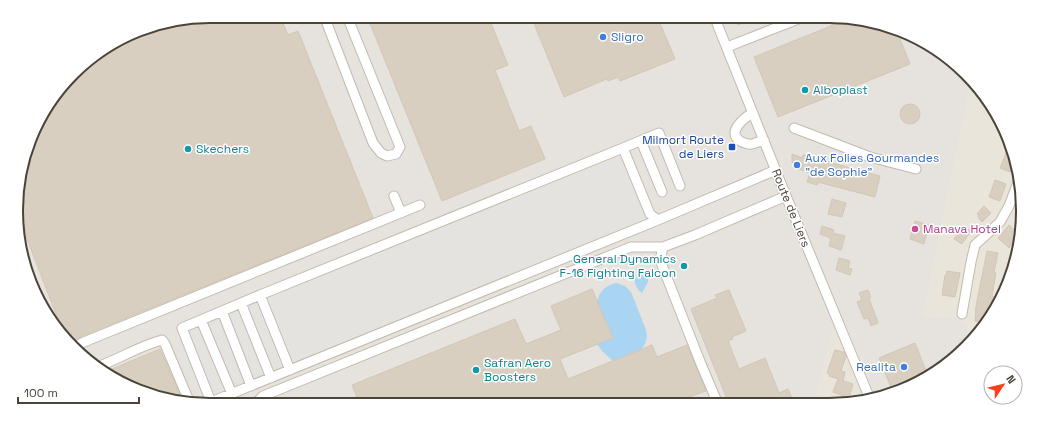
<svg xmlns="http://www.w3.org/2000/svg" width="1039" height="421" viewBox="0 0 1039 421" font-family="'Space Grotesk',sans-serif">
	<style>
		.residential { fill: #eae5da }
		.industrial { fill: #e6e2dd }
		.parking { fill: #e5e3e0 }
		.water { fill: #a9d4f2 }
		.building { fill: #d8cfc1; stroke: #d3c7b4 }
		.lines { fill: none; stroke-linecap: round; stroke-linejoin: round }
		.minor-casing { stroke: #c2bbae; stroke-width: 11 }
		.minor { stroke: #fff; stroke-width: 9 }
		.shop-dot { fill: #3f7fe0; stroke: #fff; stroke-width: 1.5 }
		.culture-dot { fill: #0f9aa8; stroke: #fff; stroke-width: 1.5 }
		.transit-dot { fill: #1a4fb4; stroke: #fff; stroke-width: 1.5 }
		.hotel-dot { fill: #d1479c; stroke: #fff; stroke-width: 1.5 }
		.labels { text-anchor: middle; dominant-baseline: central; stroke-width: 3; stroke-linejoin: round; paint-order: stroke }
		.shop-label { font-size: 12px; fill: #366cbe; stroke: #fff; text-anchor: start }
		.culture-label { font-size: 12px; fill: #0d838f; stroke: #fff; text-anchor: start }
		.transit-label { font-size: 12px; fill: #164399; stroke: #fff; text-anchor: end }
		.street-label { font-size: 12px; fill: #4b4439; stroke: #fff }
		.hotel-label { font-size: 12px; fill: #b23c85; stroke: #fff; text-anchor: start }
		.rim { fill: none; stroke: #4b4439; stroke-width: 2 }
	</style>
	<rect width="100%" height="100%" fill="#f6f3ec"/>
	<path class="residential" d="M971,83L1003,124L1023,198L1013,273L990,319L976,334L956,317L923,316Z
		M838,330L866,400L854,403H814L833,332Z"/>
	<path class="industrial" d="M211,16H829L891,26L957,64L971,83L923,316L956,317L976,334L957,357L914,385L875,397L846,326L838,330L833,332L814,403L210,405L148,395L92,365L49,318L20,249L18,185L42,113Z"/>
	<path class="parking" d="M621,153L651,228L214,405L200,403L172,331Z"/>
	<path class="water" d="M641,273H644L648,278V282L642,293C635,288 631,278 641,273Z
		M616,283L625,286L631,292L646,330L647,337L645,344L641,350L613,361L602,351L597,344L613,338L597,301C600,291 606,285 616,283Z"/>
	<path class="building" d="M210,16H280L288,35L298,31L373,218L82,336L71,342L64,335L19,218L18,185L42,113L82,64L148,26Z
		M367,16H488L508,65L495,70L519,131L531,126L545,159L442,201Z
		M531,16H657L675,59L620,81L618,77L608,81L607,79L564,97Z
		M734,16H759L738,25Z
		M848,19L891,26L896,29L910,64L778,117L754,57Z
		M900 114a10 10 0 1 1 20 0a10 10 0 1 1-20 0Z
		M1009,146L1013,163L1010,172L1000,168Z
		M792,154L802,158L803,155L880,176L875,197L818,182L817,185L807,182L810,173L796,168L792,162Z
		M995,180L1006,184L1000,201L989,197Z
		M832,199L846,203L842,217L828,214Z
		M984,206L991,213L982,222L978,217L979,216L977,214Z
		M915,221L929,225L924,244L910,239Z
		M1009,225L1018,233L1017,238L1009,248L998,238Z
		M822,226L834,230L833,233L845,236L841,250L829,246L831,238L820,234Z
		M963,226L971,231L962,244L954,239Z
		M987,251L998,253L994,272L996,273L992,296L994,297L993,305L990,304L989,308H987L984,323L975,321L976,306Z
		M839,258L850,261L848,268L852,269L850,275L836,270Z
		M947,271L960,273L955,297L942,295L945,275H946Z
		M592,289L613,338L560,359L568,379L652,345L657,357L687,345L706,391L689,397L692,404L360,405L352,385L515,319L526,344L561,330L551,306Z
		M729,290L746,331L732,337L733,339L728,341L739,369L765,358L779,393L788,389L794,403L729,404L691,309L717,298L715,295Z
		M868,290L871,297L869,298L878,323L871,326L868,318L864,319L857,302L862,300L859,293Z
		M915,343L928,376L914,385L893,392L879,358Z
		M160,349L182,400L148,395L105,372Z
		M835,350L844,352L846,356L841,371L845,372L843,381L853,384L849,398L833,392L838,379L829,376L830,374L827,373Z"/>
	<g class="lines">
		<defs>
			<path id="minor" d="M322,16L326,21L373,143L381,153L387,156L396,154L400,147L347,16
				M714,16L786,196L870,399
				M727,47L806,16
				M753,113C745,117 726,132 740,141C744,143 748,145 752,144C756,143 760,141 764,140
				M794,128L870,157L916,169
				M641,141L662,192
				M623,148L260,295L182,328L211,402L658,220
				M680,186L659,133L623,148L650,214L658,220L776,170
				M394,196L401,213
				M663,247L660,260L701,364L718,404
				M260,295L290,370
				M241,303L271,378
				M222,311L251,386
				M962,314L971,262L975,245L1000,222L1009,206L1018,182
				M201,320L232,394
				M75,347L84,342L420,205
				M97,367C119,359 139,346 162,340L165,344L189,401
				M254,405L263,396L631,247H663L695,235L786,196"/>
		</defs>
		<use href="#minor" class="minor-casing"/>
		<use href="#minor" class="minor"/>
	</g>
	<g class="shop-dot">
		<circle cx="603" cy="37" r="4"/>
		<circle cx="797" cy="165" r="4"/>
		<circle cx="904" cy="367" r="4"/>
	</g>
	<g class="culture-dot">
		<circle cx="805" cy="90" r="4"/>
		<circle cx="188" cy="149" r="4"/>
		<circle cx="684" cy="266" r="4"/>
		<circle cx="476" cy="370" r="4"/>
	</g>
	<rect class="transit-dot" x="728" y="143" width="8" height="8" rx="2"/>
	<circle class="hotel-dot" cx="915" cy="229" r="4"/>
	<g class="labels">
		<g class="shop-label">
			<text x="611" y="37">Sligro</text>
			<text x="805" y="158">Aux Folies Gourmandes<tspan x="805" dy="14">"de Sophie"</tspan></text>
			<text x="896" y="367" text-anchor="end">Realita</text>
		</g>
		<g class="culture-label">
			<text x="813" y="90">Alboplast</text>
			<text x="196" y="149">Skechers</text>
			<text x="676" y="259" text-anchor="end">General Dynamics<tspan x="676" dy="14">F-16 Fighting Falcon</tspan></text>
			<text x="484" y="363">Safran Aero<tspan x="484" dy="14">Boosters</tspan></text>
		</g>
		<g class="transit-label">
			<text x="724" y="140">Milmort Route<tspan x="724" dy="14">de Liers</tspan></text>
		</g>
		<g class="street-label">
			<text transform="translate(791 208) rotate(68)">Route de Liers</text>
		</g>
		<g class="hotel-label">
			<text x="923" y="229">Manava Hotel</text>
		</g>
	</g>
	<path d="M0 0H1039V421H0ZM210 23H829A187 187 0 0 1 1016 210V211A187 187 0 0 1 829 398H210A187 187 0 0 1 23 211V210A187 187 0 0 1 210 23Z" fill="#fff" fill-rule="evenodd"/>
	<path class="rim" d="M210 23H829A187 187 0 0 1 1016 210V211A187 187 0 0 1 829 398H210A187 187 0 0 1 23 211V210A187 187 0 0 1 210 23Z"/>
	<g transform="translate(1003 385) rotate(55)"><circle r="19" fill="#ffffff" stroke="#b7b4b0"/>
	<path d="M0-3L7 15L0 10L-7 15Z" fill="#fc3f1d"/>
	<text y="-6" font-size="11" font-weight="bold" text-anchor="middle" fill="#4b4439">N</text>
	</g>
	<path d="M18 397v6h121v-6" fill="none" stroke="#4b4439" stroke-width="2"/>
	<text x="24" y="397" font-size="12" fill="#4b4439" stroke="#ffffff" stroke-width="3" paint-order="stroke">100 m</text>
</svg>
